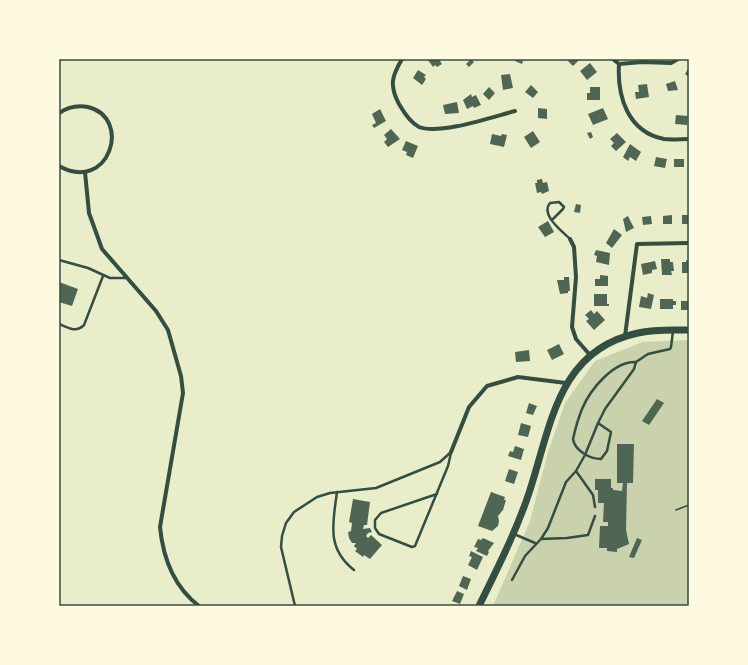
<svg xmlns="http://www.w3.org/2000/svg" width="748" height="665" viewBox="0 0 748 665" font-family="Literata,serif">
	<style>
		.green { fill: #cad2ad }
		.building { fill: #4f6655 }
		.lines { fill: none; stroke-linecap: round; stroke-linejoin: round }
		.path { stroke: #344e41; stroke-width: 1.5 }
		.service { stroke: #344e41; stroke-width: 2.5 }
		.minor { stroke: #344e41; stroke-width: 4 }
		.secondary { stroke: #344e41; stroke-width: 7 }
		.neatline { fill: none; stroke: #344e41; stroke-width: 1.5 }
	</style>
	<rect width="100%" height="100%" fill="#e9edc9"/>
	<path class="green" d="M689,340V606H493L530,521L548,452L565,403L595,361L643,342Z"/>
	<path class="building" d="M429,59H442L440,61L442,64L437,67L435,65L433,67L428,60Z
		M471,59L474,62L469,67L466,64Z
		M516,59L523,61L522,64L515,61Z
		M569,59H580L573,66L567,60Z
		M590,63L597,72L587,80L580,71Z
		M688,69L689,70V77L685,74Z
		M418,70L426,75L424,77L426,79L422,85L413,78Z
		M510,74L513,88L503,90L501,75Z
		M675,81L678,90L668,91L666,84Z
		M647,84L649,97L636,99L635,92H639L638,85Z
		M531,85L538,92L533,98L525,92Z
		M489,87L495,93L489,100L483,94Z
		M590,87H600V100H587V93H590Z
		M471,94L472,97L476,95L481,105L474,108L473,106L467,109L463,100Z
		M457,102L459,113L445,114L443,105Z
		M538,108L547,109V119L538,118Z
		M603,108L608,119L593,125L588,114Z
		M380,109L386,121L374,128L372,125L376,123L372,114Z
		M676,115L688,116L687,125L675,124Z
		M391,129L400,139L388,147L384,142L387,139L384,135Z
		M533,131L540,142L531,148L524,137Z
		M591,132L593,137L590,139L587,133Z
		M617,133L626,142L616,151L611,146L614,143L610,139Z
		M492,134L501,136L502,134L507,135L504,147L490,144Z
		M406,141L418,146L413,158L406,155L407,152L402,150Z
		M630,144L641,152L636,161L630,157L628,161L623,157Z
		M656,157L667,159L665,168L654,166Z
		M674,159H684V167H674Z
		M542,179L543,183L547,182L549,191L542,194L541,192L537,193L535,183H537V180Z
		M576,204L581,205L580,213L574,212Z
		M672,215V224H663V216Z
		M682,215H689V224H682Z
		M628,216L634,228L626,232L623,219Z
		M651,216L652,224L643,225L642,217Z
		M548,221L554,232L545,237L538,227Z
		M614,229L622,235L612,248L606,243Z
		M596,250L610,253L609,265L596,262L597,256L594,255Z
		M661,259H670V262H673L674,271H671L672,275H662Z
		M686,260L689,261V273H682V262H686Z
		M655,261L657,269L652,270V273L643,275L641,264Z
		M600,275L608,276V286H595V279H600Z
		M564,277H569L570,291H568V293L560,294L557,280H564Z
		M59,282L78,289L72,306L59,302Z
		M648,293L654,295L651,309L639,307L641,296L647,298Z
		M594,294H607V304H609V306H594Z
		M660,299H673V301H676V305H673V309H660Z
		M681,301H689V310H681Z
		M591,310L594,314L597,311L605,320L594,330L586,321L589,319L585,315Z
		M559,344L564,354L552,360L547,350Z
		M529,350L530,361L516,362L515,352Z
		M657,399L664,403L649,425L642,421Z
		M529,403L537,406L533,415L526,413Z
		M521,423L531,426L528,437L518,435Z
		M617,444H634L633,483H627L626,530L629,544L617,549V552L607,551V548H599L600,526H608V522H603L604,503H598V490H595V479H611V488H613V490L622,491L623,483H617Z
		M515,446L524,449L521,460L508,456L510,451L513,452Z
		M509,469L518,472L514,484L505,481Z
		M491,492L505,497L504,500H506L503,510L498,516L499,521L498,526L492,531L478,526Z
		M353,499L370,502L367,525H364L363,529L370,528L372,532L368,533L366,536L368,538L371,535L382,545L370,559L364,555L363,557L355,551L357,549L354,546L356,543H352L349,538L348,532L351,531L352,523L349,522Z
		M483,538L494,543L488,551L489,552L487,556L476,551L478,548L474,547L478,539L481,540Z
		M637,538L642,540L634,558L629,557Z
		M471,551L483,557L477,570L468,565L472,557L469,556Z
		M463,576L471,579L467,590L459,586Z
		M457,591L464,594L460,604L452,601Z"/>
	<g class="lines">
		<path class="path" d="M676,510L689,505"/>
		<path class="service" d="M552,220L563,209L564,207L559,202L550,203C540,215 562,231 570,239
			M59,260L88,268L110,278H127
			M59,324C68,328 76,333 84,325L103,276
			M636,362L648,354L670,349L671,347L673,331
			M576,471L593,495L595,507
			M337,492C333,523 326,548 354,570
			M437,494L381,513L375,520V528L379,534L412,547L415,546L448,466L451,453
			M514,534L535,543
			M541,539L567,538L588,535L595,516
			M512,580L525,556L541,539L548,528L566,482L576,471L585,455L598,423L611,432L607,451L601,459C590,459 575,451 573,439C575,430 578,419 582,409C590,390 613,361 636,362L634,369L605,409L598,423
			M295,606L281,547L282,536L286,523L294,512L317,497L330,493L376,488L440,462L451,452"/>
		<path class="minor" d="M402,59C392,76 389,85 399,104C403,111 411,123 419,127C440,135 492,117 515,111
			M613,59L619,64C617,97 628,132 664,139C672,140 681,139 689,139
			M619,64L642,62L671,63L678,59
			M59,113C68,107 78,105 88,107C133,118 109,194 59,166
			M85,172L89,213L102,249L156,311L168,330L181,376L183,393L160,527C163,558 174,587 199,606
			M570,239L574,247L576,277L572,327L576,339L590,355
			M625,336L637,244L689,243
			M451,452L469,407L487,386L518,377L566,383"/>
		<path class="secondary" d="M479,606C497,569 516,532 529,493C551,427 557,350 638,333C654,329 672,330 689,330"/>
	</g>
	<rect width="748" height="665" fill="none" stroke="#fefae0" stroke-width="120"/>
	<rect x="60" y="60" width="628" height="545" class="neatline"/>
</svg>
